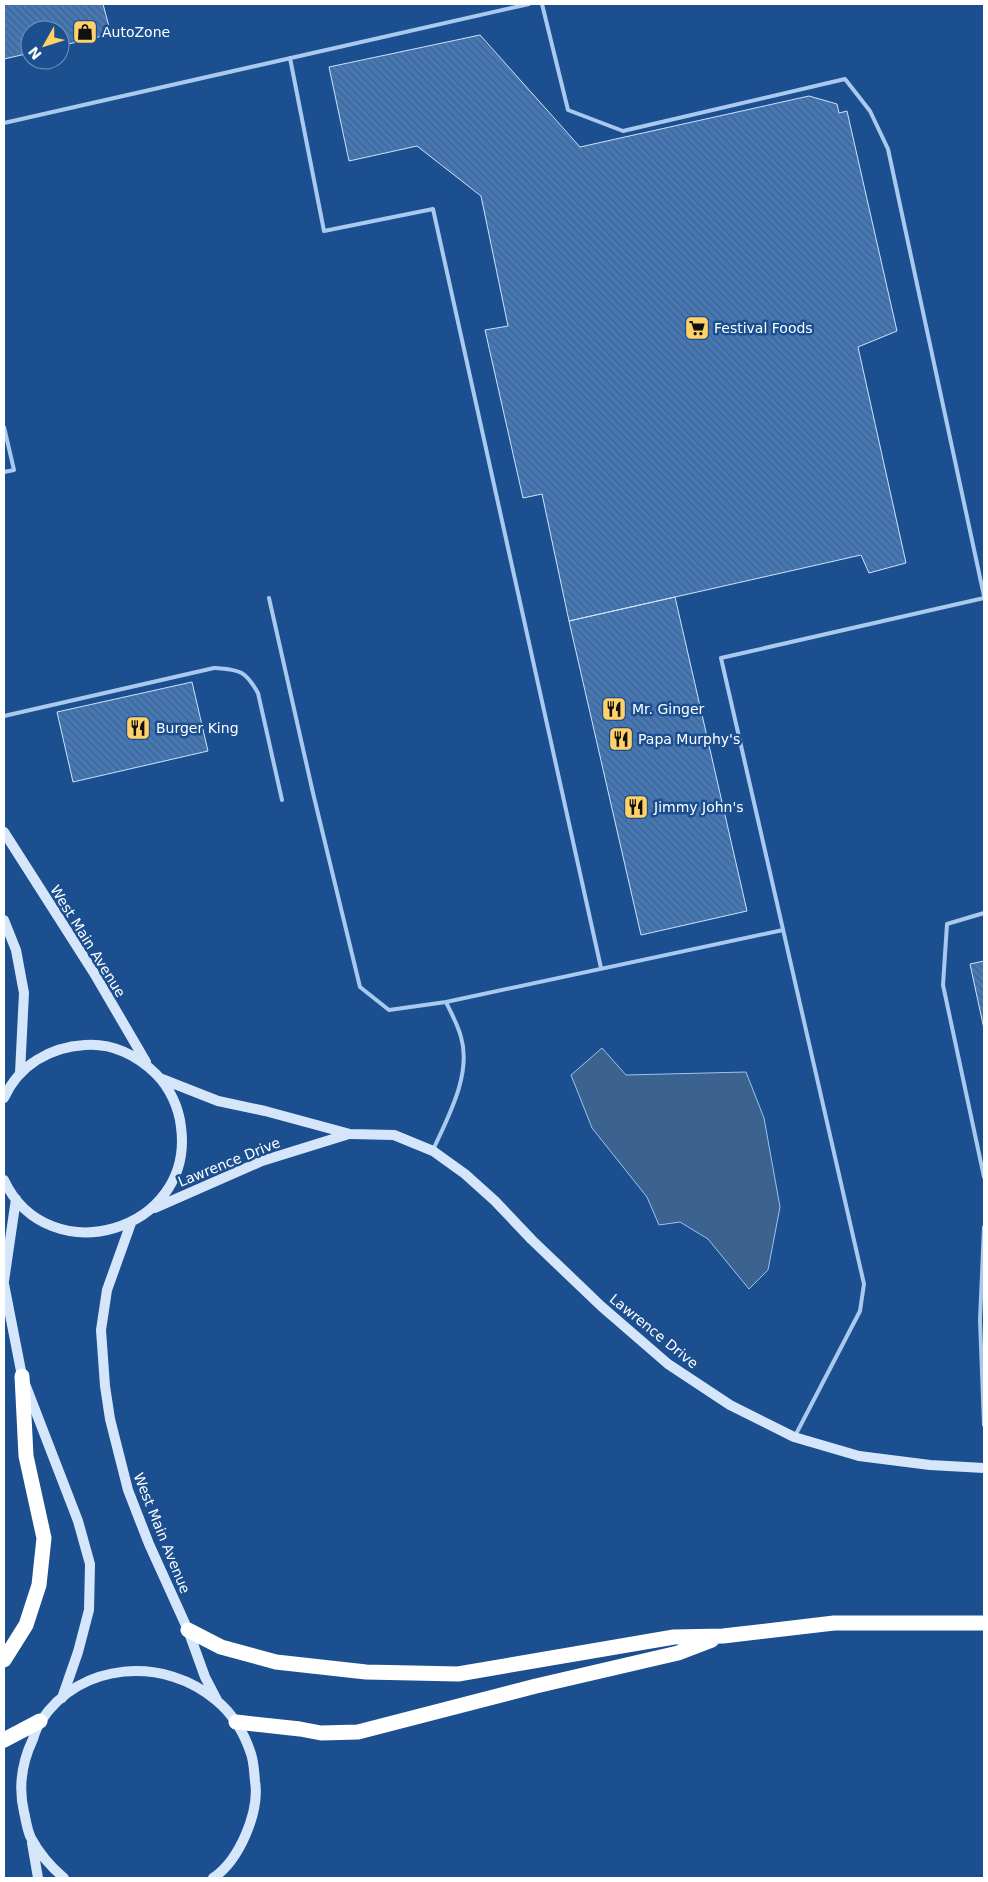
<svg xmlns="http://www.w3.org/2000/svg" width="988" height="1882" viewBox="0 0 988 1882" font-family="'DejaVu Sans',sans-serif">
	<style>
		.water { fill: #3c6290; stroke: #9cc4f0 }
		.building { fill: url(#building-back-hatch); stroke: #cfe3fa }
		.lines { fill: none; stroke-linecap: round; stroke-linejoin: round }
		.lane { stroke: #a9c9ee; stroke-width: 4 }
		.secondary { stroke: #d6e6fa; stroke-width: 10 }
		.highway { stroke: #fff; stroke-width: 15 }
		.labels { text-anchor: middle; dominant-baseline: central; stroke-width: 5; stroke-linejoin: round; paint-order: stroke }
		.poi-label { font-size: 14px; fill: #fff; stroke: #1b4f8f; text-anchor: start }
		.street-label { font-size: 14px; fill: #fff; stroke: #1b4f8f }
	</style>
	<defs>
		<pattern id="building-back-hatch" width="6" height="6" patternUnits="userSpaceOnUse" patternTransform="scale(1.25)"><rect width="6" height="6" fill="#4478b7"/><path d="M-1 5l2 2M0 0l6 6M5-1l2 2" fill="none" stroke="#486282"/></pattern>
	</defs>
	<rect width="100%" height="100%" fill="#1b4f8f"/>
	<path class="water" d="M602,1048L626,1075L746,1072L764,1118L780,1207L768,1270L749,1289L708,1239L680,1222L659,1225L647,1197L592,1128L571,1075Z"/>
	<path class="building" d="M4,4H103L111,34L60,46V30H30V53L4,59Z
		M480,35L580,147L809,96L837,104L839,113L847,111L897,331L858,347L906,563L869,573L861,555L569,621L542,494L523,498L485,330L508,326L481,196L417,146L349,161L329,67Z
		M675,597L747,911L641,935L569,621Z
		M192,682L208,751L73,782L57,712Z
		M984,961V1029L970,964Z"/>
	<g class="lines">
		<path class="lane" d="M542,4L568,110L623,131L845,79L870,111L888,149L984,596
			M290,58L324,231L433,209L601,968
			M4,123L529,4
			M4,427L14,470L4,472
			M269,598L313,793L360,987L389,1010L446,1002L783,930
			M4,716L214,668C240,670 245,670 258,693L282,800
			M984,913L947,924L943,985L984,1177
			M433,1150C448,1117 472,1074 461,1037C458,1025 451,1013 446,1002
			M984,1227L980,1320L984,1425
			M795,1436L860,1311L864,1284L721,658L984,598"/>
		<path class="secondary" d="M4,832L94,973L146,1062
			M4,920L16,950L24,993L20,1073
			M162,1079L218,1101L265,1111L350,1134L394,1135L433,1151L465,1174L495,1201L532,1240L601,1306L668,1364L730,1405L794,1437L859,1456L930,1465L984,1468
			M4,1098C19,1065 50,1047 85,1045C112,1043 137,1055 156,1074C170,1088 179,1108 181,1127C195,1232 48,1274 4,1180
			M155,1208L262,1161L349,1134
			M131,1223L107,1290L101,1330L105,1386L110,1419L128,1490L149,1544L188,1630L205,1677L217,1700
			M4,1281L16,1199
			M4,1284L22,1376L78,1521L90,1564L89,1610L78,1652L62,1698
			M32,1843L38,1878
			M64,1878C51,1867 39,1853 31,1838C27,1830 26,1820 24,1812C18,1786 22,1762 33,1739C35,1733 37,1726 41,1721C80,1661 165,1656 217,1701C232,1713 244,1733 250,1751C254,1760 254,1772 255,1781C260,1812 239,1861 213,1878"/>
		<path class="highway" d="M188,1630L221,1647L276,1662L366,1672L458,1674L674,1637L723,1636L834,1623H984
			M4,1660L26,1625L39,1585L44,1538L26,1456L22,1376
			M236,1722L300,1729L321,1733L358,1732L536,1686L678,1653L712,1640
			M4,1740L40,1721"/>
	</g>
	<defs>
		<symbol id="shop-square" viewBox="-11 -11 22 22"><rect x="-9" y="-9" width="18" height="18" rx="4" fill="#ffd166" stroke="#1b4f8f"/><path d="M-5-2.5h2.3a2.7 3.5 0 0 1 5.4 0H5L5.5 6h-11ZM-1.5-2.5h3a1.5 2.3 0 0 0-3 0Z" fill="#111"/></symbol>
		<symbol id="supermarket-square" viewBox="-11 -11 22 22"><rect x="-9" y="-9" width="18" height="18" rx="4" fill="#ffd166" stroke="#1b4f8f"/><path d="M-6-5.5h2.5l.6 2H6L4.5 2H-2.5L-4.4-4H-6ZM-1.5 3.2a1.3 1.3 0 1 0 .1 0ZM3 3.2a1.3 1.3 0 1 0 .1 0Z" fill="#111"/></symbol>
		<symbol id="restaurant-square" viewBox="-11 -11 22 22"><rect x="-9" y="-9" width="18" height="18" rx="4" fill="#ffd166" stroke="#1b4f8f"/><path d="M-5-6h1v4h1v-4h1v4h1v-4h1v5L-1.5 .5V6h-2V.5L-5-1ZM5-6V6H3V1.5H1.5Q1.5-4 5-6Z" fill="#111"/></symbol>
	</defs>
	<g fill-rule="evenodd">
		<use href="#shop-square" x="71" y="18" width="28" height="28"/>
		<use href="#supermarket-square" x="683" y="314" width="28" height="28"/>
		<use href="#restaurant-square" x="600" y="695" width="28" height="28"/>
		<use href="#restaurant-square" x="124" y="714" width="28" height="28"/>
		<use href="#restaurant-square" x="607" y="725" width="28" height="28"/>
		<use href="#restaurant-square" x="622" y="793" width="28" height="28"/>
	</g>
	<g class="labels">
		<g class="poi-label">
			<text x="102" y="32">AutoZone</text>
			<text x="714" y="328">Festival Foods</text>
			<text x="632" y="709">Mr. Ginger</text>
			<text x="156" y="728">Burger King</text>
			<text x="638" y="739">Papa Murphy's</text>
			<text x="654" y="807">Jimmy John's</text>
		</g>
		<g class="street-label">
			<text transform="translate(88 941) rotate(58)">West Main Avenue</text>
			<text transform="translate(229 1162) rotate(-22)">Lawrence Drive</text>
			<text transform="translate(654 1331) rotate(39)">Lawrence Drive</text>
			<text transform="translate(162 1533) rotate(68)">West Main Avenue</text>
		</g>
	</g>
	<rect width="988" height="1882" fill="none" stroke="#ffffff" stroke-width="10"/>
	<g transform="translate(45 45) rotate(231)"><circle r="24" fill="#1b4f8f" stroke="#7695bc"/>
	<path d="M0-4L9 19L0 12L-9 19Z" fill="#ffd166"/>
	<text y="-8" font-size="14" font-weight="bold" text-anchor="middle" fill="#ffffff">N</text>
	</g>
</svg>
